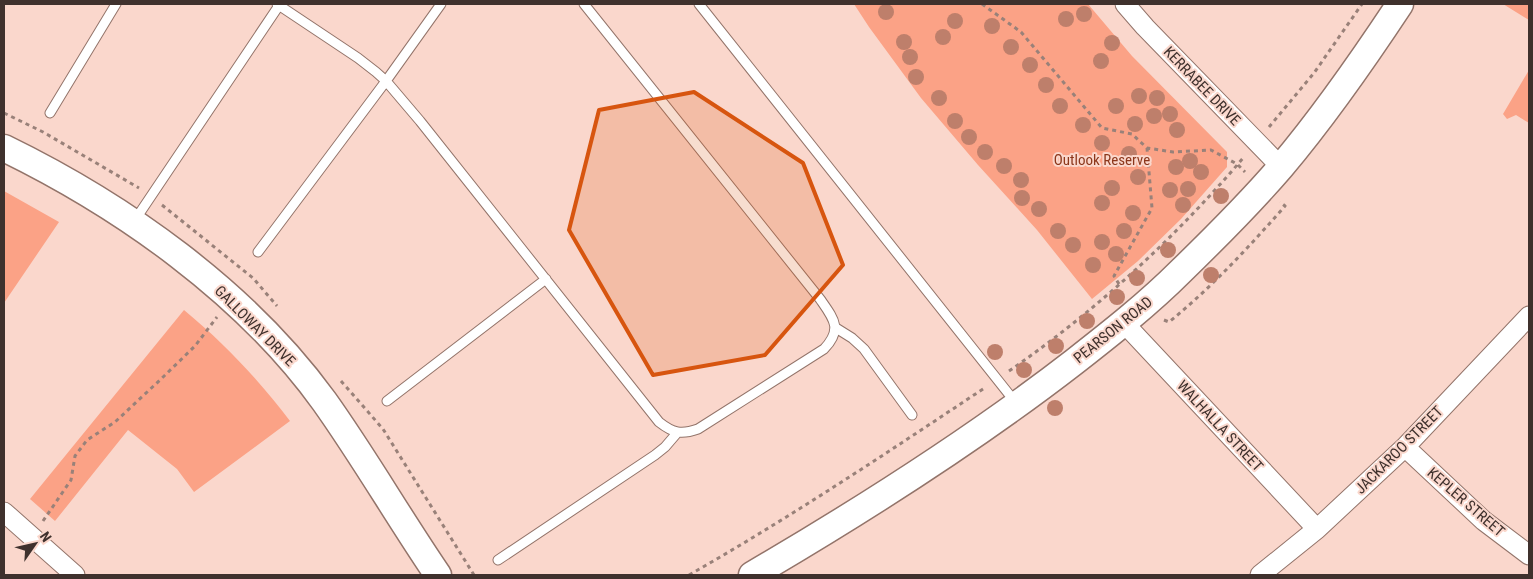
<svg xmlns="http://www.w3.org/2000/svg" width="1533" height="579" viewBox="0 0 1533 579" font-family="'Roboto Condensed',sans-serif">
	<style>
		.green { fill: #fba286 }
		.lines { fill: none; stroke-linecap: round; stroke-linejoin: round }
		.lane-casing { stroke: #93746a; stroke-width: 11 }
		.street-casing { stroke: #93746a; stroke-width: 21 }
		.secondary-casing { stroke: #93746a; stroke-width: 29 }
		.path { stroke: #998179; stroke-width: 3; stroke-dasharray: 4 4; stroke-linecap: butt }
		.lane { stroke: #fff; stroke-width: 9 }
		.street { stroke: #fff; stroke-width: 19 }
		.secondary { stroke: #fff; stroke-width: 26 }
		.tree { fill: #be7f6b }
		.marked { fill: #d7550f; fill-opacity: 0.2; stroke: #d7550f; stroke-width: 4; stroke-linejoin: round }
		.labels { text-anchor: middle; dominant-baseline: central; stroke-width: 4; stroke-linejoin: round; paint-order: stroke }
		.street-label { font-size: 15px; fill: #3f312d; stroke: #fad7cc }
		.park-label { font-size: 15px; fill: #8c371b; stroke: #fad7cc }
	</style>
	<rect width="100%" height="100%" fill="#fad7cc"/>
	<path class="green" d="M854,4H1088L1132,56L1227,152V167L1181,219L1138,261L1092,299L1037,230L978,165L921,98L869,27Z
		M1503,4H1529V20Z
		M1529,70V123L1516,115L1507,119L1503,114Z
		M4,191L59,222L4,303Z
		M184,310C224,343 259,380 290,421L194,492L177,469L128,430L55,521L30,499Z"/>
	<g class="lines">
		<defs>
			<path id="lane" d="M277,4L358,58L376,72L386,81L420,121L659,422C673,433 681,435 698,429L824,349C843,329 834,319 820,299L584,4
				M699,4L1016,403
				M50,113L116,4
				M135,220L280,4
				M258,252L386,81L441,4
				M836,328L852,338L864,349L912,415
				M387,401L546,279
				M498,560L655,455L665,447L677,433"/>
			<path id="street" d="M1125,4L1145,27L1281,167
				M1124,323L1317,529
				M1405,447L1484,521L1529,555
				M4,512L75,575
				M1260,575L1317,529L1405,447L1529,316"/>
			<path id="secondary" d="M4,148C123,206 245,292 324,401C364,457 399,518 438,575
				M752,575C863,510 972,441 1074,362C1111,333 1148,304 1181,271C1215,238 1250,203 1281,167C1325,115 1363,60 1400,4"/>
		</defs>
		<use href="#lane" class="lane-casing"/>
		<use href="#street" class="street-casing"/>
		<use href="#secondary" class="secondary-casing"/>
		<path class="path" d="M982,4L1021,32L1102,128L1132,134L1147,148L1173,152L1211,150L1237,164L1245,172
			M4,113L43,132L139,188
			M1269,127L1314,73L1362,4
			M162,205L253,278L277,306
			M1119,284L1114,276L1152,208L1147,148
			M1164,320L1169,322C1211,288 1249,247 1285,206L1280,202
			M1009,371C1096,311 1176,237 1244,157
			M341,381L383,429L474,575
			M43,521L71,480L75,456L87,440L115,422L160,380L195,346L217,317
			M689,575C791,517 888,452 986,387"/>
		<use href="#lane" class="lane"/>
		<use href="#street" class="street"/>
		<use href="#secondary" class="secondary"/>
	</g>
	<g class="tree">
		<circle cx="886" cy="12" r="8"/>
		<circle cx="1084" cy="14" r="8"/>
		<circle cx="1066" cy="19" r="8"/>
		<circle cx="955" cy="21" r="8"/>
		<circle cx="992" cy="26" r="8"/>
		<circle cx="943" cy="37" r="8"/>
		<circle cx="904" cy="42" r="8"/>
		<circle cx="1112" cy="43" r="8"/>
		<circle cx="1011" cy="47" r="8"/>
		<circle cx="910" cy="57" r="8"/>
		<circle cx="1101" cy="61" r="8"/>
		<circle cx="1030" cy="65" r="8"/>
		<circle cx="916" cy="77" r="8"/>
		<circle cx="1046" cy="85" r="8"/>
		<circle cx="1139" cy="96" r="8"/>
		<circle cx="939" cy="98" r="8"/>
		<circle cx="1157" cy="98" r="8"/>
		<circle cx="1060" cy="106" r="8"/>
		<circle cx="1116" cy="106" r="8"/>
		<circle cx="1170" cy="114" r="8"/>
		<circle cx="1154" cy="116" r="8"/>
		<circle cx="955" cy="121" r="8"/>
		<circle cx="1135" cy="124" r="8"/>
		<circle cx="1083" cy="125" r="8"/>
		<circle cx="1177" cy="130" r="8"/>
		<circle cx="969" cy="137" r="8"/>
		<circle cx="1102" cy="143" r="8"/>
		<circle cx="985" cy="152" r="8"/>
		<circle cx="1129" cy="154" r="8"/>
		<circle cx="1190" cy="161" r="8"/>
		<circle cx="1004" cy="166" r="8"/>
		<circle cx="1176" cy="167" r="8"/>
		<circle cx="1201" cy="172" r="8"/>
		<circle cx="1138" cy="177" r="8"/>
		<circle cx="1021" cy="180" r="8"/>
		<circle cx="1112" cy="188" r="8"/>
		<circle cx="1188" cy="189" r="8"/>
		<circle cx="1170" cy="190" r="8"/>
		<circle cx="1221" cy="196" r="8"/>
		<circle cx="1022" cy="198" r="8"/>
		<circle cx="1102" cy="203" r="8"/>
		<circle cx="1183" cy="205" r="8"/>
		<circle cx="1039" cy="209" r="8"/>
		<circle cx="1133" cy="213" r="8"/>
		<circle cx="1058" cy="231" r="8"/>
		<circle cx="1124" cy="231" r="8"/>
		<circle cx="1102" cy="242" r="8"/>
		<circle cx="1073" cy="245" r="8"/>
		<circle cx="1168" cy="250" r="8"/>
		<circle cx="1116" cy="254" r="8"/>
		<circle cx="1093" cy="265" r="8"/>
		<circle cx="1211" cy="275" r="8"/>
		<circle cx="1137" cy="278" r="8"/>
		<circle cx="1117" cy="297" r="8"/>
		<circle cx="1087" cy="321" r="8"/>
		<circle cx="1056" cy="346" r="8"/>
		<circle cx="995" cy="352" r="8"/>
		<circle cx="1024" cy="370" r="8"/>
		<circle cx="1055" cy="408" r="8"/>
	</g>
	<path class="marked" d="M694,92L803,163L843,265L765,355L653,375L569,230L599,110Z"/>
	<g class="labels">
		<g class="street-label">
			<text transform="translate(1202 86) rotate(46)">KERRABEE DRIVE</text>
			<text transform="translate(255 326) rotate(45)">GALLOWAY DRIVE</text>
			<text transform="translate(1113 330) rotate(-39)">PEARSON ROAD</text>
			<text transform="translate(1220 426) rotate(47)">WALHALLA STREET</text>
			<text transform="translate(1399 450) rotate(-45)">JACKAROO STREET</text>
			<text transform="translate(1466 502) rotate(41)">KEPLER STREET</text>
		</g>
		<g class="park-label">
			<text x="1102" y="160">Outlook Reserve</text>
		</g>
	</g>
	<rect width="1533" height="579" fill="none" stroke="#3f312d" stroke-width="10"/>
	<g transform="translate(35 544) rotate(56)" stroke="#fad7cc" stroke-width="4" paint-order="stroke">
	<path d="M0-4L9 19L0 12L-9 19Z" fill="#3f312d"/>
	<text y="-8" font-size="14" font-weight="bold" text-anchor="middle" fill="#3f312d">N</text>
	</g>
</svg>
